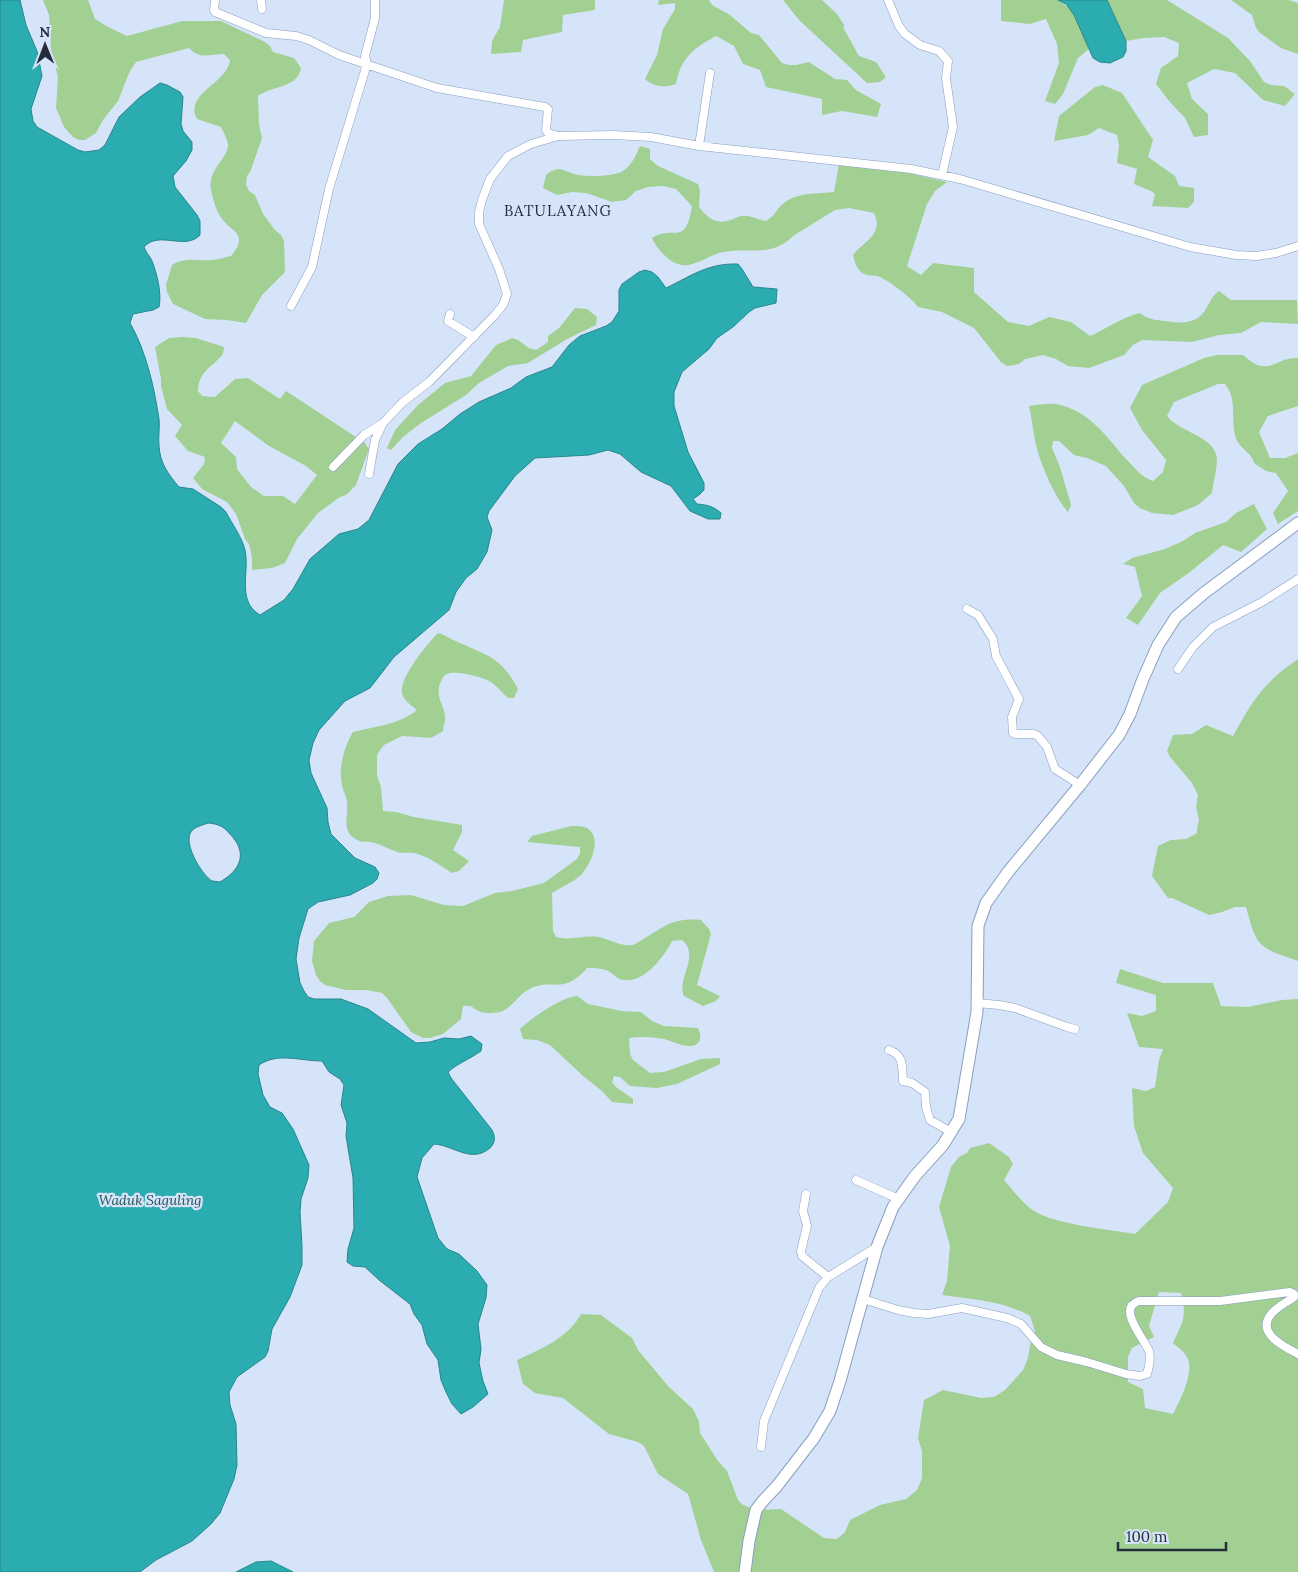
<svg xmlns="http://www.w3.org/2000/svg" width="1298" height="1572" viewBox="0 0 1298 1572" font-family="Lora,serif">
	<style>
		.green { fill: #a2d093; fill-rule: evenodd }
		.water { fill: #2bacb0; stroke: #29868d; fill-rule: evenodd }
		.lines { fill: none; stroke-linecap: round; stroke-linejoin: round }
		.street-casing { stroke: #889ebf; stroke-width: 9 }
		.secondary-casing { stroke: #889ebf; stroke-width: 13 }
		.street { stroke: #fff; stroke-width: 8 }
		.secondary { stroke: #fff; stroke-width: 11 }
		.labels { text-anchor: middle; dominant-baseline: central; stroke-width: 4.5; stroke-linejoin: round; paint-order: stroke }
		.water-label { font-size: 14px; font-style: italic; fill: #225557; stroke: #d6e4f9 }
		.quarter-label { font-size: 15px; letter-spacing: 1px; fill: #242d3b; stroke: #d6e4f9 }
	</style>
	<rect width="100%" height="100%" fill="#d6e4f9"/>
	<path class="green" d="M43,0H88L95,19L108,27L127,36L182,21H221L265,42L270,46L273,52L294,58L301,68C298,88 271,86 258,96L259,124L262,138L251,170L247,176L246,185L249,191L255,195L263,214L275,230L281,235L284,241L285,272L262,295L246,323L227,320L205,319L173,304L167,292L166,285L172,265C185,257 197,261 211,260C218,260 225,257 231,256C249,234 233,233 222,219C216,211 213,199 211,190C207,169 229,158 228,144C227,138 223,132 221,127L197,119C183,94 228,83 230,60L224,54C210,54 200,60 189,48L136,62L129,73L118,101L103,120L96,133L85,140H79L73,137L64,127L56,108L58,77L51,50L49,15Z
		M504,0H595V10L563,15L562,32L523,40L521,52L491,54L492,41L500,27Z
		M659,0H709L712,5L730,15L751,33L759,35L782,63L789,65H796L809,62L835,79L847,80L856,90L881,104L877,117L842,111L822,115V99L766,87L760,70L743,64L734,46L716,36C694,48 681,57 676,84C664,88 654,87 645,79L657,55L663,29L675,9V3L658,5Z
		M783,0H822L837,14L844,25V29L859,56L876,62L886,77L880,82L867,83L799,20Z
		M1001,0H1058C1076,10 1082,31 1089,49L1078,58L1063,94L1055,104L1045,101L1059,63L1057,44L1046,19L1030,24L1001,21Z
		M1107,0H1167L1228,38L1250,61L1264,82L1271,85L1284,86L1295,94L1285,106L1263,100L1235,73L1214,69L1187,83L1192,99L1208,114V135L1194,137L1185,118L1169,101L1156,84L1161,68L1178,56L1179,43L1164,37L1144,38L1126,41Z
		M1231,0H1288L1298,3V54L1281,48L1260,33L1256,28L1252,15Z
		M1103,85L1122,93L1153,140L1148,157L1175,176L1179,186L1194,188V202L1188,208L1152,206L1155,194L1151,191L1134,184L1137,169L1117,163L1119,145L1117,135L1099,128L1088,135L1054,141L1059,116L1095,87Z
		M640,146L650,149V159L658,166L698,184L700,191L699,207C708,218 716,225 730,220C735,219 737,216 742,216C751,215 757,220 766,221C777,214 775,210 783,204C796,192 818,194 834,192L839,164L900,171L947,182L935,191L927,204L907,266L921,275L933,263L974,268V292L1008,322L1029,326L1049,317L1071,322L1090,336C1108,328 1122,317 1140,313C1148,320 1157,320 1166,321C1183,324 1198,324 1207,307C1211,300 1212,296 1219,291L1231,300H1297L1298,324L1261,322L1241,333L1219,335L1192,342L1142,340L1133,345L1124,355L1089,368L1068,366L1056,359L1043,355L1025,359L1019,364L1007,366L1001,362L974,328L942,312L918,307C912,298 887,279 877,276C870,275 864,276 859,270C856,266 854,260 853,255C864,241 884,235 874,213L849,208L835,210L793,236C771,259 745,246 719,253C709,256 693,267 682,265C670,264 656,248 652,238C675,224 685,248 692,206L676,189L663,186L648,187L636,191L626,200L612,202L586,193L572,192L557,195L543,188L546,175C557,166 561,169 574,174C584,177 614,177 623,171C632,165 636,155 640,146Z
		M575,308L587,309L597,317L596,325L567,339L528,363L508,366L479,383L466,395L421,423L403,437L391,450L387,448L395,430L418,405L445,383L471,376L496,345L512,338L518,340L529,348L536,350L548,342V336L559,328Z
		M183,337L196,338L224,347L223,354C212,368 199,370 198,391L202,396L215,397L235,379L248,378L280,399L286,391L365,443L369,449L356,485L346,495L340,497L318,513L297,539L285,563L272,568L252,570V557L249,544L245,539L236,514L227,502L202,489L193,478L204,464L205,457L188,451L175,436L182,425L167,409L161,386V379L155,347L169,338ZM235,421L269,446L306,466L317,475L295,504L283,496H264L251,487L237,469L236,457L221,443Z
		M1217,355H1243C1269,379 1274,357 1298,358V406L1268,416L1259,432L1270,458H1285L1298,453V511L1278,524L1273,513L1288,491L1276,473L1266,471L1254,463C1252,452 1239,449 1236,438C1230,421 1238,399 1225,384H1218L1174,402L1167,416C1178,431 1211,436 1216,454C1219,463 1213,483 1212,493L1198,505L1173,515L1152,513L1140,508L1134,503L1124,486L1106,466L1087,458L1074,455L1059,441H1053L1052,448L1060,467L1071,505L1068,512C1054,496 1041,465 1036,445C1033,432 1032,419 1029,406C1037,405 1048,403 1056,404C1091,411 1105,436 1127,460C1137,470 1140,476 1153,481L1163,472L1166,460L1142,430L1130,408L1142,385L1204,358Z
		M1254,504L1267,529L1241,552L1223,545L1190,572L1160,593L1138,625L1126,618L1142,596L1135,567L1123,564L1132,558L1165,549L1183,541L1195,533L1226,522L1236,513Z
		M438,633C446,635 452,640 460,643C491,657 501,658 518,689L514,698H508C502,693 497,686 491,682C482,677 454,669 445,675C442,678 439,685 439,689C437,699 444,706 445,716C446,720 443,727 443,731L431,738L402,736L384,745L380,750L377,755V775L381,787L383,811L396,812L414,817L462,825V832L453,850L469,861L459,871L452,873C441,866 428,856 414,853C408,852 401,854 395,851C384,847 374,840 362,842C340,834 348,821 347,803C347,797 343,791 342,785C338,768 344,747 353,732C376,726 398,725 417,710C412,706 406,702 403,696C395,682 428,643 438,633Z
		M1298,659V961C1258,947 1257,948 1246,907H1235L1222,912L1209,915L1172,898H1168L1152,876L1158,846L1171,840L1186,839L1197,833V828L1199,820L1196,807L1198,795L1192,783L1170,757L1167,751L1173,735L1192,734L1206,725L1233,736C1253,700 1263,683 1298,659Z
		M571,826C576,826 582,826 587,828C603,838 591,863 582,874C574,882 561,887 552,893L553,931L556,937C569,941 584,935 598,937C609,939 622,947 633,945C638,943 644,938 650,935C669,923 677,918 701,920L709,929L711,934L697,985L720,996L716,1001L703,1006L684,996C676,978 701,956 682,940L672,941C663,958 642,987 619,979C616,977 613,974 610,972C604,968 595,968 587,968C562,997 551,976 528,990C518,995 511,1009 500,1012C496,1013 485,1014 481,1012C472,1009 474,1005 463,1006L461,1019L443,1034L430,1038H423L411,1032L387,998L382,993L366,990H346L325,985L320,981L316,975L312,961L314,941L329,923L354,917L369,902L388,896L411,895L444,905L463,906L495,893L512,891L544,883L577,859L580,853V847L527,842L532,836Z
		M1120,969L1163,983H1213L1221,1006L1248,1007L1282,1000L1298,999V1572H714L701,1540L688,1494L658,1474L644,1446L638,1442L609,1434L563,1398L535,1393L523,1384L517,1360C541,1349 568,1338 581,1314L601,1315L632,1338L638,1350L668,1386L693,1409L699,1421L700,1433L718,1461L727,1471L738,1500L743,1505L756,1510L781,1509L824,1538L837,1539L845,1532L850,1520L880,1505L906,1499L917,1490L922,1478V1451L918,1438L924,1400L943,1390L981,1398L994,1397L1005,1390L1023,1370L1028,1358L1030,1345L1035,1331L1030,1316C1004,1301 971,1299 942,1295L947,1281L950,1246L939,1207L951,1167L959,1157L967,1153L970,1148L989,1143L1009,1157L1013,1164L1004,1180C1013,1190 1023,1204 1034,1211C1057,1225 1107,1229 1135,1234L1168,1202L1173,1188L1143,1153L1134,1126L1132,1088L1146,1091L1155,1087L1159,1060L1163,1049L1139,1047L1127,1013L1142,1016L1156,1011V995L1116,983ZM1159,1292L1181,1293C1187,1317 1183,1321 1173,1343C1177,1347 1184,1351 1187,1357C1195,1372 1180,1400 1173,1414L1145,1408L1143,1389L1128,1382V1357L1132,1348L1154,1337L1149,1326Z
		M577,996L588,1004L622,1011L641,1012L652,1021L664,1026L698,1028C701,1034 702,1042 695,1045C687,1049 672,1041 664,1039C652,1037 640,1036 629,1038L630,1054L633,1060L650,1073L664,1072L701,1059L720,1058V1064L677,1084L657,1088L630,1086L620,1077L614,1076L612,1082L616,1087L633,1099V1104L612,1102L602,1091L583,1076L550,1045L537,1040L523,1039L520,1029C531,1018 562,997 577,996Z"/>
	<path class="water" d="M0,0H20L26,25L37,51L42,76L31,109L33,121L37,127L78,150L85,152L99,150L105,145L119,117L140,97L160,83L167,85L180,92L183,97L181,124L183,131L192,142V150L186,161L173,176L175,187L197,215L200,221V235C185,251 159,230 144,247C146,253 150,256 152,261C157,274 162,293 159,307L153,310L133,314L130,323C146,351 154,386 159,419C160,427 158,437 159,446C160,463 168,474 179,487L193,489L221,507L226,512C232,524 242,537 245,550C250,572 236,601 260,615L284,600L293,589L310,559L339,534L358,529L369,520L398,464L418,444L442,429L460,414L479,402L511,388L526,377L552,367L569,345L580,336L606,326L612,322L619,311V290L622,284L639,272L645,270L652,272L658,277L666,288C691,276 708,263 738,264L742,269L753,287L777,289L776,303L755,308L749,312L733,327L717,338L709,349L682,372L674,392V406L688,452L704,483V490L699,495L693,499L697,504C707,505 713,506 721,513L720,519H708L690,511L671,486L641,472L620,454L608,450L589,455L535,458L515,476L489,511L487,517L492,530L487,552L477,569L466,578L456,592L449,610L394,657L370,688L345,701L319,730L313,743L309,760L311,773L327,808L328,822L331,834L355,858L375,867L379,873L377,879L373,883L350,895L318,902L308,909L299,938L296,959L300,983L304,991L308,997L314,999H341L368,1009L416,1043L430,1042L444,1038L459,1039L471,1036L482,1044L481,1051C470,1059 458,1063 448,1072L451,1078L492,1130C495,1136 496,1142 490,1148C471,1164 453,1145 434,1144L422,1158L417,1177L438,1238L447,1249L459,1254L477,1271L487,1285L486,1298L478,1324L481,1349L479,1363L483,1381L488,1394L473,1407L461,1414L452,1404L446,1392L441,1380L438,1360L427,1344L422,1325L414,1314L410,1304L379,1280L365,1267L353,1266L347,1262L348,1249L354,1228L353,1178L346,1136L347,1123L341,1105L344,1085L340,1079L329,1072L322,1061C300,1061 278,1052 259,1065L258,1074L263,1095L270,1107L282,1113L293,1129L309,1165L308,1178L301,1199L300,1212L302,1246V1265L290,1297L272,1329L268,1351L265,1357L237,1377L229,1392L230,1405L236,1424L237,1465L234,1479L220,1513L211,1524L192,1541L156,1560L140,1572H0ZM208,823C218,824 223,826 229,833C248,852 242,869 220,882C219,882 213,881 212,881C202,875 183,844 191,832C194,827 203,825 208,823Z
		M1058,0H1107L1126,41V51L1123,57L1110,63L1100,62L1093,58L1074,15L1066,4Z
		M271,1561L293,1572H236L256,1562Z"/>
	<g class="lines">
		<defs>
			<path id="street" d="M215,0L214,10L215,12L266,33L296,36L309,40L339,55L437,88L545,107L548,109L546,130L548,133L558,136
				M261,0L262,9
				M888,0L899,26L905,34L920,45L939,51L948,61L946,78L953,127L942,175
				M699,146L710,73
				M291,306L312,267L329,189L367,64L365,56L375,18V0
				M450,314L448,321L474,337
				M333,467L364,435L383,423L403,402L429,382L494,316L503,305L507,294L499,269L479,224V212L482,200L490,179L508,156L531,144L558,136L613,135L651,137L699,146L911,169L960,179L1190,247L1236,255L1256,256L1276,253L1298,246
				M369,474L375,440L383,423
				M967,609L978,615L993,639L996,656L1019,699L1012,717L1013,733L1015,734H1034L1038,736L1047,747L1055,769L1080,785
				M1178,669L1193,647L1213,627L1262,602L1298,579
				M977,1003L999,1005L1015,1008L1067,1027L1075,1029
				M889,1050C904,1055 902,1067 903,1081L912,1083L925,1092L926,1107L930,1120L951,1132
				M856,1180L899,1199
				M806,1194L803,1211L807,1226L801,1251L802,1256L828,1277
				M863,1299L898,1310L914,1313L928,1314L962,1308L1007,1318L1021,1324L1041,1347L1057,1355L1087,1362L1126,1374L1140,1376L1147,1374C1149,1367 1151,1357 1149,1351C1144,1338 1116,1308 1139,1301H1220L1290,1292L1294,1294V1297C1286,1303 1274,1308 1269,1317C1258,1335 1287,1348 1298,1354
				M761,1447L764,1421L819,1288L828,1277L877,1247"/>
			<path id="secondary" d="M745,1572L749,1541L756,1510L762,1502L777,1486L814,1438L830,1411L840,1381L877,1247L893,1207L915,1176L943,1145L959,1119L977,1012L978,926L986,903L1008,872L1080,785L1119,735L1130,714L1143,679L1158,645L1176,617L1204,593L1298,523"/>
		</defs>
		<use href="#street" class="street-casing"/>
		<use href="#secondary" class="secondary-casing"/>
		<use href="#street" class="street"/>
		<use href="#secondary" class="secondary"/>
	</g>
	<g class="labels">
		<g class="water-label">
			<text x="150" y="1200">Waduk Saguling</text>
		</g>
		<g class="quarter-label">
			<text x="558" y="210">BATULAYANG</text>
		</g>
	</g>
	<g transform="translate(45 45) rotate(359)" stroke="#d6e4f9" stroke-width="4" paint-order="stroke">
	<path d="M0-4L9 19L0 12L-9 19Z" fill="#242d3b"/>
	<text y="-8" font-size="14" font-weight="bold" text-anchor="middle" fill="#242d3b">N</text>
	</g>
	<path d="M1118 1542v8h108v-8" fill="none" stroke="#242d3b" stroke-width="2.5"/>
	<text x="1126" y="1542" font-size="15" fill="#242d3b" stroke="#d6e4f9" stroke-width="4" paint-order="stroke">100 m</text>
</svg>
